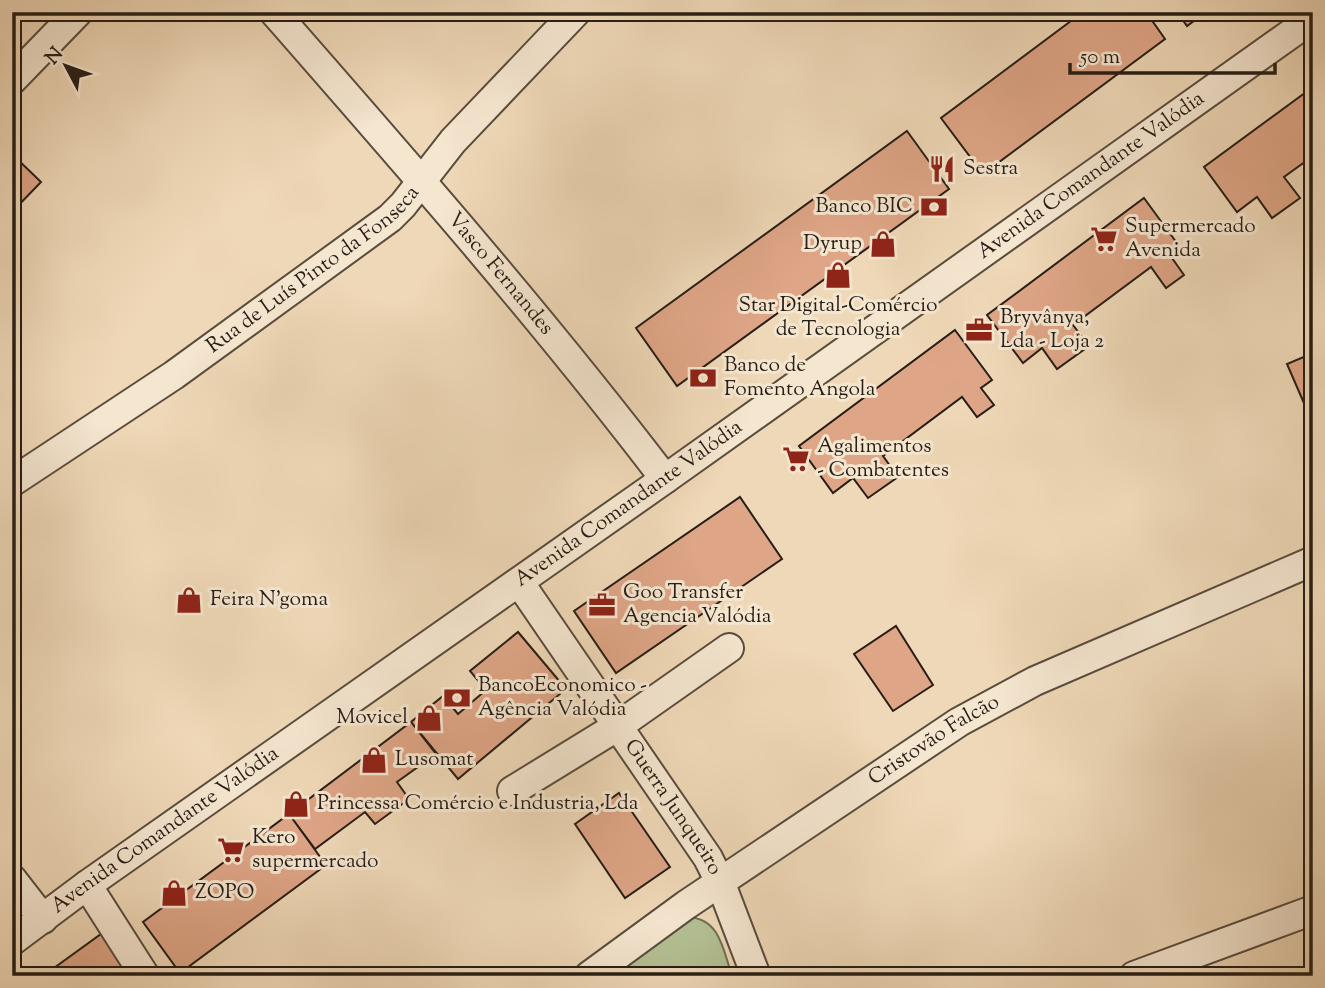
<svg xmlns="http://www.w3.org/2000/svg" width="1325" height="988" viewBox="0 0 1325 988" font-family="'Sorts Mill Goudy',serif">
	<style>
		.green { fill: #b3c093; stroke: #6c6e54; stroke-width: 2 }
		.building { fill: #dea586; stroke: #261d15; stroke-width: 2 }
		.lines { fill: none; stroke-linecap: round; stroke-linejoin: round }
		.minor-casing { stroke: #584c3e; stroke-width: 32 }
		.minor { stroke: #f5e6d0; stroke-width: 28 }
		.labels { text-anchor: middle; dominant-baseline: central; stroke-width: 6; stroke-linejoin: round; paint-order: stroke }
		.poi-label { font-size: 21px; fill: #261d15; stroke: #f5e6d0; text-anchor: start }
		.street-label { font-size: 21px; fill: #261d15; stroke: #f5e6d0 }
	</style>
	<rect width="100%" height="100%" fill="#efd8b7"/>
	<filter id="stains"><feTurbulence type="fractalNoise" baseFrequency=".00286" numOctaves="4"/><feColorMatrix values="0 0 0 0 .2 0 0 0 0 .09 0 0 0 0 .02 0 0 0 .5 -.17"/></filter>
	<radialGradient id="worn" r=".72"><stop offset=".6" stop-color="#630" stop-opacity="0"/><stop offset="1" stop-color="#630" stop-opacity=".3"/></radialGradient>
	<path class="green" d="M687,917C720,918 723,949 732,976H611Z"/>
	<path class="building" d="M1083,12H1146L1165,39L983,174L941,118Z
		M1177,12H1206L1187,26Z
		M1313,87V156L1284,177L1300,198L1272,218L1257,197L1237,212L1204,167Z
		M907,131L949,189L677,386L636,328Z
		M12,154L41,182L12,212Z
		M1144,198L1182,250L1172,258L1184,275L1166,288L1151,267L1073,325L1089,346L1057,369L1042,348L1023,363L987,315Z
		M955,330L992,380L981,388L994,405L977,417L962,397L883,456L898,477L868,498L853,478L833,493L799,446Z
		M1313,353V424L1287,364Z
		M740,497L782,559L616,673L574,611Z
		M896,626L933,685L893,711L854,654Z
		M518,632L566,689L458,779L411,722L443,696L458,714L486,690L470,671Z
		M411,722L436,754L397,782L409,799L375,824L365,812L315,849L289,814Z
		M619,793L670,867L625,898L575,824Z
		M289,814L326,865L180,973L143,922Z
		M101,934L131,976H43Z"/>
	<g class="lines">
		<defs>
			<g id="minor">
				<path id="s1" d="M274,12C408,165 542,318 665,479"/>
				<path d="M12,80L78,12"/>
				<path id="s2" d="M12,482L174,375L390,218L403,205L453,141L576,12"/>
				<path id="s3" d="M519,582L708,858L721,884L756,976"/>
				<path d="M512,791L618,726L729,648"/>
				<path d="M12,879L43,919"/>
				<path d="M87,885L145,976"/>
				<path id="s4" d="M12,941L87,885L665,479L1313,18"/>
				<path id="s5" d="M589,976L686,905L959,722L1035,681L1313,561"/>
				<path d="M1134,976L1313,910"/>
			</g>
		</defs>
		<use href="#minor" class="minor-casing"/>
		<use href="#minor" class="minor"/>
	</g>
	<defs>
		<symbol id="restaurant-bare" viewBox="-9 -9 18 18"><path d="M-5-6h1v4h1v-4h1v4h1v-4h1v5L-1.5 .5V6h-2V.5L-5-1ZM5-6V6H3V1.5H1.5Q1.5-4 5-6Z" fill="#8f2418" stroke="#f5e6d0" stroke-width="2.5" paint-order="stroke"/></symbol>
		<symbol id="bank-bare" viewBox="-9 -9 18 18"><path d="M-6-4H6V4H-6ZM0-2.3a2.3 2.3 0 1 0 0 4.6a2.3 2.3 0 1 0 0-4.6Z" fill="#8f2418" stroke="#f5e6d0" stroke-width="2.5" paint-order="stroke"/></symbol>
		<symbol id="supermarket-bare" viewBox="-9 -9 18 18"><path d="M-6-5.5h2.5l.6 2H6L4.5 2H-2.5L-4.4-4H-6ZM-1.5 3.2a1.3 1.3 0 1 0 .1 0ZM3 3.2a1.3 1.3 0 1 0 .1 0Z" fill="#8f2418" stroke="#f5e6d0" stroke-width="2.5" paint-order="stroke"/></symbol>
		<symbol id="shop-bare" viewBox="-9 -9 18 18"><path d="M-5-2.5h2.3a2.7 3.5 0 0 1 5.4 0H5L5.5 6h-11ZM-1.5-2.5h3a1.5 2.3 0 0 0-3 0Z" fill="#8f2418" stroke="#f5e6d0" stroke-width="2.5" paint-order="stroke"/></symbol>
		<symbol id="office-bare" viewBox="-9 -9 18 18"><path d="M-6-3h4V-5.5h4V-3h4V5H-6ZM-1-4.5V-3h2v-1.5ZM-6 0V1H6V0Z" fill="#8f2418" stroke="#f5e6d0" stroke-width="2.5" paint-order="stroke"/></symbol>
	</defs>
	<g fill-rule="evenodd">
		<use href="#restaurant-bare" x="923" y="150" width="38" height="38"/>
		<use href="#bank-bare" x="915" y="188" width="38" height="38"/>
		<use href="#supermarket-bare" x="1085" y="220" width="38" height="38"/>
		<use href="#shop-bare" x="864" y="225" width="38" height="38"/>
		<use href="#shop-bare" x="819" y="256" width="38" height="38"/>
		<use href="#office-bare" x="960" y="311" width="38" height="38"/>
		<use href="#bank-bare" x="684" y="359" width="38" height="38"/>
		<use href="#supermarket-bare" x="777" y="440" width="38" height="38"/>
		<use href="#shop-bare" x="170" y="581" width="38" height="38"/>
		<use href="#office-bare" x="583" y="586" width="38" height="38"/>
		<use href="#bank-bare" x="438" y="679" width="38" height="38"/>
		<use href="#shop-bare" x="410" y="699" width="38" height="38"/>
		<use href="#shop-bare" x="355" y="741" width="38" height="38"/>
		<use href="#shop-bare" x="277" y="785" width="38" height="38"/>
		<use href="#supermarket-bare" x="212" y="831" width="38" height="38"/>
		<use href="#shop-bare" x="155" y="874" width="38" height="38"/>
	</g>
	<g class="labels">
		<g class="poi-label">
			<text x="963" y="169">Sestra</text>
			<text x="913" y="207" text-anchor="end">Banco BIC</text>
			<text x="1125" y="227">Supermercado<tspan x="1125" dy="24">Avenida</tspan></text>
			<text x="862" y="244" text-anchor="end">Dyrup</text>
			<text x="838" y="306" text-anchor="middle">Star Digital-Comércio<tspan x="838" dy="24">de Tecnologia</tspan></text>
			<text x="1000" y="318">Bryvânya,<tspan x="1000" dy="24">Lda - Loja 2</tspan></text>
			<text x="724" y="366">Banco de<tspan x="724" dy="24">Fomento Angola</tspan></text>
			<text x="817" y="447">Agalimentos<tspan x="817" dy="24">- Combatentes</tspan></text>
			<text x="623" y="593">Goo Transfer<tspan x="623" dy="24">Agencia Valódia</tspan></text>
			<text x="210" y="600">Feira N'goma</text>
			<text x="478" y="686">BancoEconomico -<tspan x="478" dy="24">Agência Valódia</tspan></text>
			<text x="408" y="718" text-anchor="end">Movicel</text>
			<text x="395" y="760">Lusomat</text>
			<text x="317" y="804">Princessa Comércio e Industria, Lda</text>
			<text x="252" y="838">Kero<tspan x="252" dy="24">supermercado</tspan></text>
			<text x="195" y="893">ZOPO</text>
		</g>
		<g class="street-label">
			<text stroke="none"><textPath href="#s4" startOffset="1323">Avenida Comandante Valódia</textPath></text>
			<text stroke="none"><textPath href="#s2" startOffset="369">Rua de Luís Pinto da Fonseca</textPath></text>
			<text stroke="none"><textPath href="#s1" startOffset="346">Vasco Fernandes</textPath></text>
			<text stroke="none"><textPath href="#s4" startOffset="756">Avenida Comandante Valódia</textPath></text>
			<text stroke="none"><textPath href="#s5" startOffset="418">Cristovão Falcão</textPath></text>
			<text stroke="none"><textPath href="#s3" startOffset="273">Guerra Junqueiro</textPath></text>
			<text stroke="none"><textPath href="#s4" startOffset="189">Avenida Comandante Valódia</textPath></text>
		</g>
	</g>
	<rect width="1325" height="988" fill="none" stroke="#efd8b7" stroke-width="42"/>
	<rect x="14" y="14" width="1297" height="960" fill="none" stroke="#261d15" stroke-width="3.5"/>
	<rect x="21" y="21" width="1283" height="946" fill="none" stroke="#261d15" stroke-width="2"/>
	<g transform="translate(66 66) rotate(311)" stroke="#f5e6d0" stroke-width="5" paint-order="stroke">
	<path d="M0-5L12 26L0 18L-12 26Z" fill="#261d15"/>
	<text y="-10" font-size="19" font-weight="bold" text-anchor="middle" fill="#261d15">N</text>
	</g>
	<path d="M1070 63v10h205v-10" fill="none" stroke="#261d15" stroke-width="3.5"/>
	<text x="1080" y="63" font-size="21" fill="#261d15" stroke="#f5e6d0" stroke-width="5" paint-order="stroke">50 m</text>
	<rect width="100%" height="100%" filter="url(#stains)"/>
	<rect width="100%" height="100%" fill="url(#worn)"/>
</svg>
